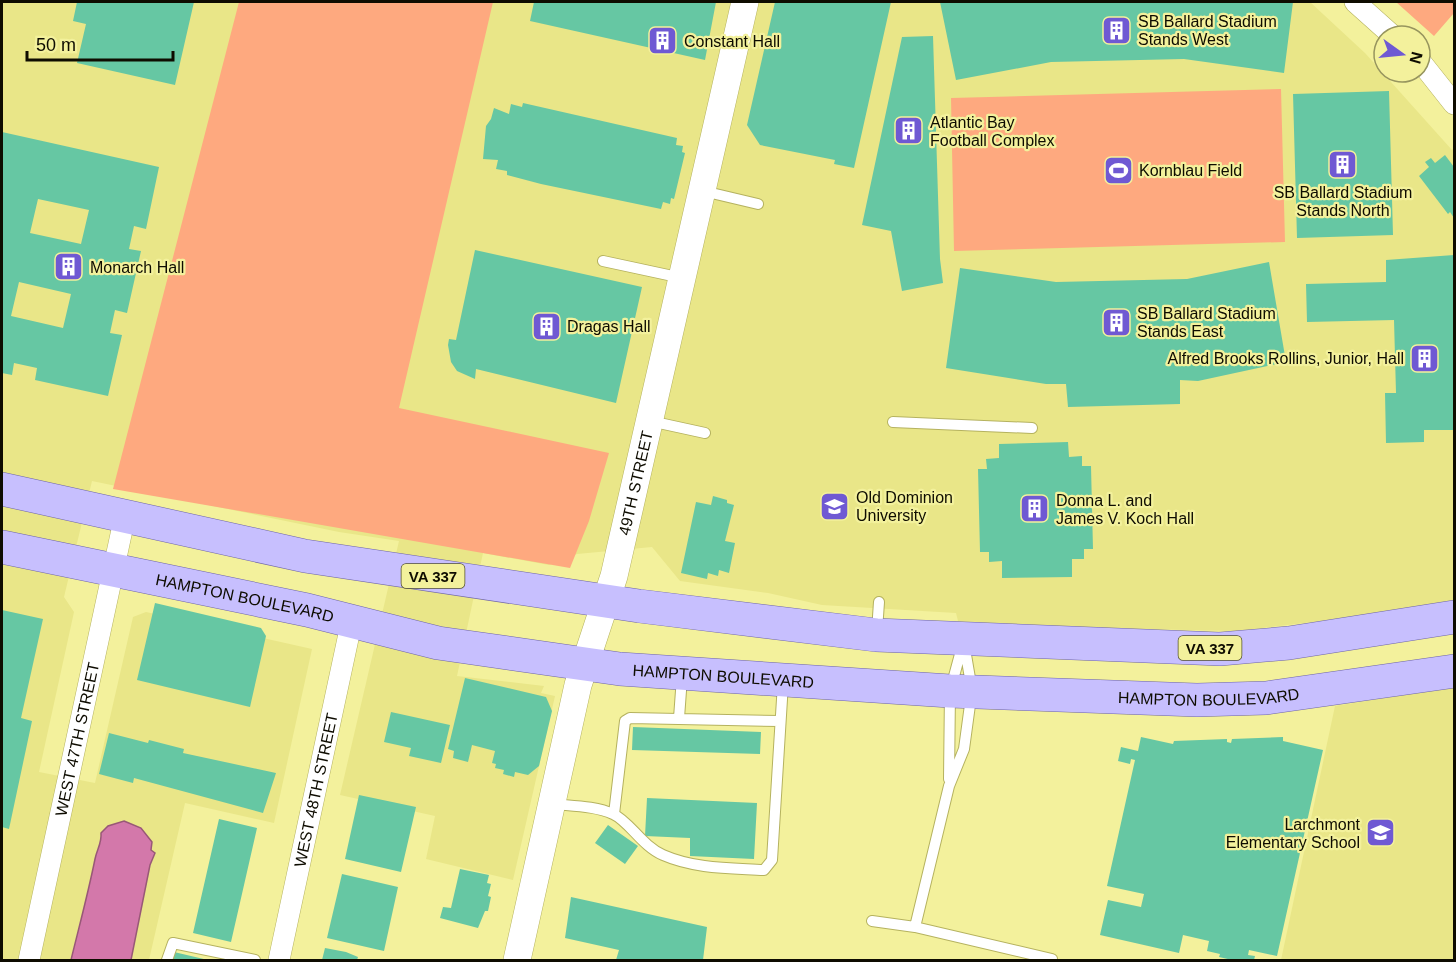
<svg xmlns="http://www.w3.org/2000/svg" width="1456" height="962" viewBox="0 0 1456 962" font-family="Helvetica,sans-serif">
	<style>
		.built { fill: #e9e688 }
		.green { fill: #fea97f }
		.water { fill: #d378aa; stroke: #985877; stroke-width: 1.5 }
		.building { fill: #66c7a3; fill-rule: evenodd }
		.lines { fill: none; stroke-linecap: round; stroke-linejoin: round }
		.service-casing { stroke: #b5b25f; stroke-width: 12 }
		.minor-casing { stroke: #b5b25f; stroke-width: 22 }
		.tertiary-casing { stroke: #b5b25f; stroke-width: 28 }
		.primary-casing { stroke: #6e65a5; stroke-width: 34 }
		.service { stroke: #fff; stroke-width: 10 }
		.minor { stroke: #fff; stroke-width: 21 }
		.tertiary { stroke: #fff; stroke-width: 27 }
		.primary { stroke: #c7bffe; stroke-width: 33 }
		.labels { text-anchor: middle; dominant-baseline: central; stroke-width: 4.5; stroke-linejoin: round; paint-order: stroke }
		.shield { fill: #f3f19c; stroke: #53512f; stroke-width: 1.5 }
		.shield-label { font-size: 15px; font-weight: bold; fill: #0e0c00 }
		.poi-label { font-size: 16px; fill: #0e0c00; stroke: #f3f19c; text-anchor: start }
		.street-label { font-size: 16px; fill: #0e0c00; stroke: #f3f19c }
	</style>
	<rect width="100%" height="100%" fill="#f3f19c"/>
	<path class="built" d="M2,2H1310L1365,53L1452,150L1454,148V600L1364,616L1237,631L1092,628L958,621L956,613L822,605L768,593L680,581L652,547L577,554L549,565L483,553L457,676L544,686L541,693L555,696L513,880L426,859L435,816L340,795L399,541L339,532L92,481L64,597L74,612L39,772L95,783L133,617L146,612L312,649L274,823L185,803L149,960H2Z
		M1454,687V960H1281L1335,706Z"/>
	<path class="green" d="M239,2H493L399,408L609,453L589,521L570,568L113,489Z
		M1396,2H1454V13L1434,36Z
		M1281,89L1285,242L954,251L951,98Z"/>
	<path class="water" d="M124,821L141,828L152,842L151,850L155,853L150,865L131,960H71C79,927 88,894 95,859C97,849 102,843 101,833L108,826Z"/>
	<path class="building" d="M77,2H194L175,85L77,63L86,24L73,21Z
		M534,2H716L705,60L530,21Z
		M775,2H891L854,168L834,164L835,160L760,145L747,125Z
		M940,2H1293L1284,73L1184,59L1051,62L956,80Z
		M933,36L940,259L943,283L902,291L891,231L862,225L902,37Z
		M1389,91L1393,235L1297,238L1293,94Z
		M523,103L677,138L676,145L683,146L682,152L685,153L674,199L671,198L670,204L663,202L661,209L541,184L507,175V171L496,169L498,160L483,159L486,126L491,119L494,108L509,114L511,104L522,107Z
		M2,132L159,167L146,229L134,226L129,249L141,251L127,313L115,310L110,333L122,335L108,396L35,380L37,368L14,363L12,375L2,373ZM38,199L89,210L81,244L30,233ZM19,282L71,294L63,328L11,316Z
		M1445,155L1454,167V218L1450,212L1448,214L1419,176L1429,167L1425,162L1431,158L1435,163Z
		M475,250L642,287L616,403L476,369L475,379L457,371L451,362L448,345L449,339L456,340Z
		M1454,255V430H1424V442L1386,443L1385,393H1396L1394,320L1307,322L1306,284L1386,282V260Z
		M1269,262L1286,362L1198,381L1180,380V404L1068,407L1066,384H1046L946,368L960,268L1056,282L1187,279Z
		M1068,442L1069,457L1082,456V466H1091L1093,549H1084V559H1072V577L1002,578V561L989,562V552H980L978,469H987L986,459L999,458V444Z
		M713,496L727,500V503L734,505L725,541L735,543L729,573L719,570L718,576L708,573L707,579L681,573L696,502L711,505Z
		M155,603L261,628L266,636L250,707L137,680Z
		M2,610L43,619L21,718L32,721L9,829L2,827Z
		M465,678L546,697L552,711L539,766L528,775L515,772L514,777L503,774L504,770L495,768L496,764L492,763L495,751L472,745L468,762L453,758L454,751L448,749Z
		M391,712L450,725L441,763L409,756L411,748L384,742Z
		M633,727L761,732L760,754L632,750Z
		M109,733L148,743L149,740L184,749L183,753L276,773L263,813L134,778L133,783L99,774Z
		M1141,737L1173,744L1174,741L1227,739V742L1231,743L1232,739L1283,737V741L1323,750L1277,956L1249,950L1248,955L1255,956L1254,960H1232L1219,957L1220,954L1207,951L1209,941L1183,935L1179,953L1100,935L1108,900L1141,907L1144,894L1107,886L1135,760L1131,759L1130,764L1118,761L1121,747L1138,751Z
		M359,795L416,807L401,872L345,859Z
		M647,798L757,803L754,859L690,856V838L645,836Z
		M219,819L257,828L231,942L193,933Z
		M608,825L638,846L625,864L595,843Z
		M460,869L489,875L487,883L491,884L488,896L491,897L488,911H485L478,928L440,918L443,907L451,908Z
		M342,874L398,887L384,951L327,938Z
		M571,897L707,927L703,960H616L619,950L565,938Z
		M325,948L346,952L358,957L357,960H322Z
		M174,952L208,960H172Z"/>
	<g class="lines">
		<defs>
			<path id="service" d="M703,191L758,204
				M603,261L682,278
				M650,421L705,433
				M893,422L1032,428
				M877,631L879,602
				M679,718L682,677
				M949,779L950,691L963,643
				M553,804C572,806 596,806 613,814C629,821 642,846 663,855C695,869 730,868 764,870L772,860L783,683
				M614,814L625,721L630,718L780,721
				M872,921L915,927L1052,959
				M915,927L949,786L964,749L972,690L964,643
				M167,960L173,943L255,960"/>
			<g id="minor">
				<path d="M1355,2L1393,36"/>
				<path d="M1420,61L1454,104"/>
				<path id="s1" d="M29,960L125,516"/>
				<path id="s2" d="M279,960L352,620"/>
			</g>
			<g id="tertiary">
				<path id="s3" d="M517,960L578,685L614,576L745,2"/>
			</g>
			<g id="primary">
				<path d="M2,489L305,556L639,606L876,635L1220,649L1289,643L1454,617"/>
				<path id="s4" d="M2,547L307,610L438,643L620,669L950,691L1197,700L1266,698L1454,671"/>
			</g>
		</defs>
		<use href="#service" class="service-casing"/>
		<use href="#minor" class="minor-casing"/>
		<use href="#tertiary" class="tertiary-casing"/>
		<use href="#primary" class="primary-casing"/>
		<use href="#service" class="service"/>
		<use href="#minor" class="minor"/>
		<use href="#tertiary" class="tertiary"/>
		<use href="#primary" class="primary"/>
	</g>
	<defs>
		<symbol id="building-square" viewBox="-11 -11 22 22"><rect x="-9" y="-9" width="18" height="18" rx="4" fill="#6f59d3" stroke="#f3f19c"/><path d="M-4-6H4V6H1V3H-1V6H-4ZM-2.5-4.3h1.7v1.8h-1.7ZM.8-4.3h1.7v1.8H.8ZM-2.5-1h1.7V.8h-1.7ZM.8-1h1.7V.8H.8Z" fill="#fff"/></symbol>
		<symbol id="stadium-square" viewBox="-11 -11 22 22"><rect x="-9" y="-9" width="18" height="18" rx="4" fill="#6f59d3" stroke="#f3f19c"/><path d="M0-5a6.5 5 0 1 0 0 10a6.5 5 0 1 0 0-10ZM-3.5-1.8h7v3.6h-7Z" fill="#fff"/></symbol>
		<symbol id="university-square" viewBox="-11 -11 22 22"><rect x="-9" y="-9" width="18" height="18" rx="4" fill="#6f59d3" stroke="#f3f19c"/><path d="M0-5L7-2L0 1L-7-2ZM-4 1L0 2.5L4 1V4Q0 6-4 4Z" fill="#fff"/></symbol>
		<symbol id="school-square" viewBox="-11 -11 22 22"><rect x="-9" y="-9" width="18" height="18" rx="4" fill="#6f59d3" stroke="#f3f19c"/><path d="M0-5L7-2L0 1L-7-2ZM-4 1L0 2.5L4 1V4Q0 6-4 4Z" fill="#fff"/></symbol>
	</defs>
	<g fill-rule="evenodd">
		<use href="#building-square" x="1100" y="14" width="33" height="33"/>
		<use href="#building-square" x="646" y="24" width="33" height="33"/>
		<use href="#building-square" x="892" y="114" width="33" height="33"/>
		<use href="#building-square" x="1326" y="148" width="33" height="33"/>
		<use href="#stadium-square" x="1102" y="154" width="33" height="33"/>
		<use href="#building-square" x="52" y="250" width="33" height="33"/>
		<use href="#building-square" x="1100" y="306" width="33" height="33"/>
		<use href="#building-square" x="530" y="310" width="33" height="33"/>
		<use href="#building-square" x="1408" y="342" width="33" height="33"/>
		<use href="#university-square" x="818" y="490" width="33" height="33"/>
		<use href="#building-square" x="1018" y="492" width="33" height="33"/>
		<use href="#school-square" x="1364" y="816" width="33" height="33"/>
	</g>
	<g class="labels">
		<g class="shield">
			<rect x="401.5" y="564" width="63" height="24" rx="4.5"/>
			<rect x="1178.5" y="636" width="63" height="24" rx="4.5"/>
		</g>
		<g class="shield-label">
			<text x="433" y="576">VA 337</text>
			<text x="1210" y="648">VA 337</text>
		</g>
		<g class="poi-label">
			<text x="1138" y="21">SB Ballard Stadium<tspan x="1138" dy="18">Stands West</tspan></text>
			<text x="684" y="41">Constant Hall</text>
			<text x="930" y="122">Atlantic Bay<tspan x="930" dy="18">Football Complex</tspan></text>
			<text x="1139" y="170">Kornblau Field</text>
			<text x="1343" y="192" text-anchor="middle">SB Ballard Stadium<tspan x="1343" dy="18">Stands North</tspan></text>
			<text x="90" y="267">Monarch Hall</text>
			<text x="1137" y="313">SB Ballard Stadium<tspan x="1137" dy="18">Stands East</tspan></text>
			<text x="567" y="326">Dragas Hall</text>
			<text x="1404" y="358" text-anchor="end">Alfred Brooks Rollins, Junior, Hall</text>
			<text x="856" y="497">Old Dominion<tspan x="856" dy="18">University</tspan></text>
			<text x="1056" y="500">Donna L. and<tspan x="1056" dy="18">James V. Koch Hall</tspan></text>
			<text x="1360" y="824" text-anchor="end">Larchmont<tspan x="1360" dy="18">Elementary School</tspan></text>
		</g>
		<g class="street-label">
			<text stroke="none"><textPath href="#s3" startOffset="492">49TH STREET</textPath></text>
			<text stroke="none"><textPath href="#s4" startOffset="248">HAMPTON BOULEVARD</textPath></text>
			<text stroke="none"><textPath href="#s4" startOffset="734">HAMPTON BOULEVARD</textPath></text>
			<text stroke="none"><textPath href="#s4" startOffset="1220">HAMPTON BOULEVARD</textPath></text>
			<text stroke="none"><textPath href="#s1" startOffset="226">WEST 47TH STREET</textPath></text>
			<text stroke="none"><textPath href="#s2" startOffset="174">WEST 48TH STREET</textPath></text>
		</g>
	</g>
	<rect width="1456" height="962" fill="none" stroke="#0e0c00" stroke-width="6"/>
	<g transform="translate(1402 54) rotate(105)"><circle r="28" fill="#f3f19c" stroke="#97955e" stroke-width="1.5"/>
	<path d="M0-4.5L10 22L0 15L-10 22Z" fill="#6f59d3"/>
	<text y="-9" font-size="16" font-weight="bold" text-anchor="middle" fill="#0e0c00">N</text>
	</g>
	<path d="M27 51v9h146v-9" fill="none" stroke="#0e0c00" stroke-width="3"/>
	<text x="36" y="51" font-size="18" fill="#0e0c00" stroke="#f3f19c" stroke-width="4.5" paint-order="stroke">50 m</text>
</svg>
